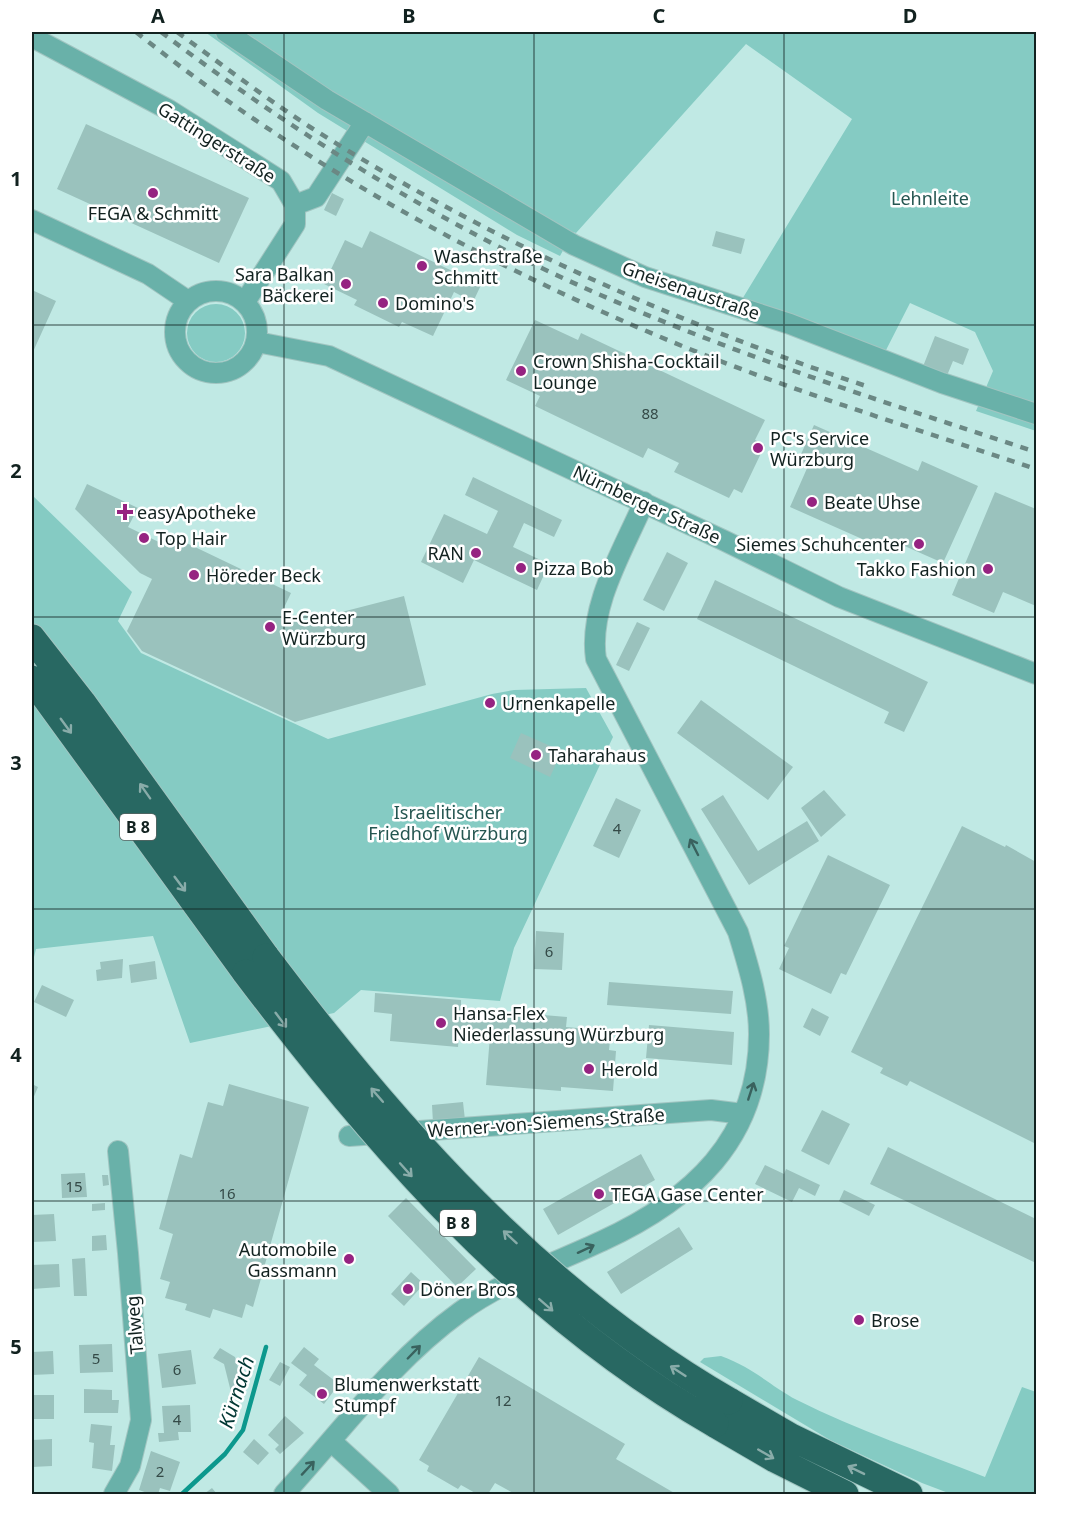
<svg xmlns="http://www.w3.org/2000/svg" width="1068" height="1526" viewBox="0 0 1068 1526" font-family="'Noto Sans',sans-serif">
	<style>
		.green { fill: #85cbc3 }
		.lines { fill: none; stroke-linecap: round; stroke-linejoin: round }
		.stream { stroke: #0c988d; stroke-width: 4.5 }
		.building { fill: #9ac2bd }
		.minor-casing { stroke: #a1c5c1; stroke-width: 22 }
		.highway-casing { stroke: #a1c5c1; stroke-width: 29 }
		.minor { stroke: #69b1a9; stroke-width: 20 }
		.highway { stroke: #286862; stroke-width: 27 }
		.rail { stroke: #6b8884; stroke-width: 4.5; stroke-dasharray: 8 8; stroke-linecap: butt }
		.highway-bridge-casing { stroke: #a1c5c1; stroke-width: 29; stroke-linecap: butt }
		.highway-bridge { stroke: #286862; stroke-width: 27 }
		.oneway { stroke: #89aca9 }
		.oneway2 { stroke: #39625e }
		.grid { fill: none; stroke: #122220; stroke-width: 1.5; stroke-opacity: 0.55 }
		.poi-dot { fill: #962381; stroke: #fff; stroke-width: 2 }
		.labels { text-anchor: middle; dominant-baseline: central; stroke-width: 5; stroke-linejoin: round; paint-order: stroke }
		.number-label { font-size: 15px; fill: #344a47 }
		.shield { fill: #fff; stroke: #596463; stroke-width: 1.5 }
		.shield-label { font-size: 16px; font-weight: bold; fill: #122220 }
		.street-label { font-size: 18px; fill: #122220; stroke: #fff }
		.park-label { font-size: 18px; fill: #255651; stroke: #fff }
		.poi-label { font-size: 18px; fill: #122220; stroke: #fff; text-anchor: start }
		.water-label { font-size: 20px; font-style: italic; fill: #003733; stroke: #fff }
		.neatline { fill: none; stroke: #122220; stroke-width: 2 }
		.grid-label { font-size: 20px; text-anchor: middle; font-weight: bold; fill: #122220 }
	</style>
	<rect width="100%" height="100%" fill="#c0e9e4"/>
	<path class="green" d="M205,32H1036V431L976,411L993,371L975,332L910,303L884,354L741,301L852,119L746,44L576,233L573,232L560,256L517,235L318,113Z
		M187 333a29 29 0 1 1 58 0a29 29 0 1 1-58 0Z
		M32,495L132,592L118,621L141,653L328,739L492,694L514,690L586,688L613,737L514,948L500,1001L361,990L334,1013L190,1043L153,936L36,949L32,965Z
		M721,1356C754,1368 769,1385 797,1400C857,1430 922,1452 985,1477L1022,1387L1036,1392V1494H951L922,1483L830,1440L700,1362L704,1358Z"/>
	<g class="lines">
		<path class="stream" d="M182,1494L225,1454L243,1430L266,1347"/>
	</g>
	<path class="building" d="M86,124L249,198L219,263L57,189Z
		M332,193L344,199L336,216L324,210Z
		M370,231L481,285L473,302L454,292L433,336L402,322L399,327L354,305L357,300L324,284L345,240L362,248Z
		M716,231L745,239L741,254L712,246Z
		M32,290L56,301L32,354Z
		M535,320L578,340L581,333L765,420L755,440L765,445L742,493L734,489L729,498L674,472L679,463L648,448L643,458L535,406L540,396L506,380Z
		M935,336L969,349L963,365L953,361L946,378L922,369Z
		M814,425L918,471L922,461L978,486L943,563L891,540L887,550L790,507L808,466L798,461Z
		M473,477L562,520L554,537L524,523L513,547L549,564L537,590L474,560L463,583L421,562L444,514L487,534L498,511L465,495Z
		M87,484L138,508L128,527L167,546L172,536L291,593L281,614L299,623L404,596L426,685L295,722L142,651L127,631L152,579L140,573L75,509Z
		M995,492L1036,509V606L1003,592L994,613L952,595Z
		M667,552L688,563L664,611L643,600Z
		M715,580L928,682L904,732L884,723L889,712L697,619Z
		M637,622L650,628L629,671L616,665Z
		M487,696H493L495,707H485Z
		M701,700L793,767L768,800L677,733Z
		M521,733L562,751L550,777L510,758Z
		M824,790L846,815L821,837L801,808Z
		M723,795L758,851L807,821L819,841L749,885L701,809Z
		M616,798L641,810L619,858L593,846Z
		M962,826L1005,847L1006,845L1036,862V1144L910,1081L907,1086L880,1073L883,1068L851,1052Z
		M828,855L890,885L846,975L841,973L831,994L779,969L789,948L784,946Z
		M536,931L564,933L562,970L534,969Z
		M123,959L122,978L97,981L96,970L101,969L100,962Z
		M155,961L157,979L131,983L129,965Z
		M609,982L733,991L731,1014L607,1005Z
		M42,985L74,1000L66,1017L34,1002Z
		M375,993L461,1000V1008L567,1017L566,1027L611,1031L609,1050L616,1051L613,1091L561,1087V1091L486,1085L490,1036L459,1033L458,1047L390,1041L392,1014L374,1012Z
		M812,1008L829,1017L820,1036L803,1027Z
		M649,1025L734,1032L732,1065L646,1058Z
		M32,1084L38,1087L32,1101Z
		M229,1084L309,1107L253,1307L246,1304L242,1318L213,1309L210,1318L185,1310L187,1304L165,1298L170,1282L160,1279L173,1234L159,1229L180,1154L192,1158L208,1102L223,1106Z
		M463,1102L465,1120L433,1123L432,1105Z
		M822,1110L850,1124L829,1165L801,1151Z
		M888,1147L1036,1219V1263L870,1184Z
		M641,1154L655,1180L558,1235L543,1209Z
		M765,1165L784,1174L786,1169L820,1185L815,1196L799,1188L792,1202L755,1184Z
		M85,1173L87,1197L62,1198L61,1174Z
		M102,1175H108L109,1185L103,1186Z
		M844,1190L875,1205L869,1216L839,1201Z
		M406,1198L476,1269L457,1287L388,1216Z
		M105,1203V1210L92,1211V1204Z
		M54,1214L56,1241L32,1242V1215Z
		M679,1227L693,1249L621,1294L607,1272Z
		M106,1235L107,1250L92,1251V1236Z
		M85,1258L87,1296H74L72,1259Z
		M59,1264L60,1287L32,1289V1265Z
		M411,1272L424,1284L404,1306L391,1294Z
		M112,1344L113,1372L80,1373L79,1345Z
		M304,1347L319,1359L314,1365L339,1384L324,1404L299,1385L307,1375L291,1363Z
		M220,1348L235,1357L245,1392L232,1396L224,1364L213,1358Z
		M191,1350L196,1384L162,1388L158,1354Z
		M53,1351L54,1374L32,1375V1352Z
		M479,1357L625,1444L616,1459L676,1494H515L495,1483L488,1494H477L461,1485L458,1489L427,1471L429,1466L419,1460Z
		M280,1362L290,1367L280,1386L269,1380Z
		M84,1389L112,1390V1400H119L118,1413H84Z
		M32,1395H54V1419H32Z
		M190,1405L191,1432H178L179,1440L159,1442L158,1433H164L162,1406Z
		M285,1416L304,1433L280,1454L275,1449L279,1445L268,1435Z
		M91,1424L112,1426L110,1445H115L112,1471L92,1468L94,1443L89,1442Z
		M52,1439V1466L32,1467V1440Z
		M254,1439L269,1453L258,1465L243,1452Z
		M151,1451L180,1462L170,1491L160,1488L158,1494H150L139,1490Z
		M212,1488L217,1494H204Z"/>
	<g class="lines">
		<defs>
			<path id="minor" d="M226,32L327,100L574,245L645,277L790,324L942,383L1036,414
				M32,37L169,110L281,181L295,205V224L245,302
				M295,205L316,197L365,122
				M32,220L148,274L188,301
				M175 332a41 41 0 1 1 82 0a41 41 0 1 1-82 0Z
				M257,342L329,356L725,541L839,597L1036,674
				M349,1136L711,1110L743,1114
				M332,1442L389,1494
				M114,1494L130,1466L141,1420L128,1253L118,1151
				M284,1494C340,1433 392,1361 460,1312C502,1281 555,1263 602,1241C691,1200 759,1140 759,1034C759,999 748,965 738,932L596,659C588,606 624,549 644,502"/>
			<path id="highway" d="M32,638L82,702L266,957
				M32,679L246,973
				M729,1401L791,1437L909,1494
				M715,1424L775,1459L845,1494"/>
		</defs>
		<use href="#minor" class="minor-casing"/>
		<use href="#highway" class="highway-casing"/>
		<use href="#minor" class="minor"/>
		<use href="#highway" class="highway"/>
		<path class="rail" d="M136,32C302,165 491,268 687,348C801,394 920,430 1036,469
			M161,32C269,114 384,188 505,250C675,336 856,393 1036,452
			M177,32C221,64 264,97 310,127C484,238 673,322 869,387"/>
		<defs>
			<path id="highway-bridge" d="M266,957C396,1129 540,1292 729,1401
				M246,973C378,1148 523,1314 715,1424"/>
		</defs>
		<use href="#highway-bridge" class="highway-bridge-casing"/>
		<use href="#highway-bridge" class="highway-bridge"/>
	</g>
	<defs><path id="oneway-shaft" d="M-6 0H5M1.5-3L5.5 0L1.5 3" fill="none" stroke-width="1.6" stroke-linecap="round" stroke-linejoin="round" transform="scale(1.5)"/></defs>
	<g class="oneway">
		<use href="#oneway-shaft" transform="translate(66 726) rotate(54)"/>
		<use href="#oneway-shaft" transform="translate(145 791) rotate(-125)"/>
		<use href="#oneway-shaft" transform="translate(180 884) rotate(53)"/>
		<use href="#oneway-shaft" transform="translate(281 1020) rotate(53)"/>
		<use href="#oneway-shaft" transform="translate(377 1095) rotate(-131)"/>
		<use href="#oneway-shaft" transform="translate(406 1170) rotate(48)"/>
		<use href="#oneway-shaft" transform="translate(510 1237) rotate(-137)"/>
		<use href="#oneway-shaft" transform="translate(546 1305) rotate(41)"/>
		<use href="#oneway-shaft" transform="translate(678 1371) rotate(-147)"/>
		<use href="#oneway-shaft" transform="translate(766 1454) rotate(30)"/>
		<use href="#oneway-shaft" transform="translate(856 1470) rotate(-154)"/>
	</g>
	<g class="oneway2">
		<use href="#oneway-shaft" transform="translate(694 847) rotate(-117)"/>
		<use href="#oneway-shaft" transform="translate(751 1091) rotate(-72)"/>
		<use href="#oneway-shaft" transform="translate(586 1249) rotate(-25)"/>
		<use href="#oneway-shaft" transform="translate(414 1352) rotate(-46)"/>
		<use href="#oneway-shaft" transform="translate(308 1468) rotate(-47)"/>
	</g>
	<path class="grid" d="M284,32V1494M534,32V1494M784,32V1494M32,325H1036M32,617H1036M32,909H1036M32,1201H1036"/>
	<g class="poi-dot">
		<circle cx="153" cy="193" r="6"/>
		<circle cx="422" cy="266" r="6"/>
		<circle cx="346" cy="284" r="6"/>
		<circle cx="383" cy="303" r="6"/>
		<circle cx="521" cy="371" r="6"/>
		<circle cx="758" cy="448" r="6"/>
		<circle cx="812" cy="502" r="6"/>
		<path d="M122 503h6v6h6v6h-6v6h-6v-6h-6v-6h6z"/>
		<circle cx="144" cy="538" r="6"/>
		<circle cx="919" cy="544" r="6"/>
		<circle cx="476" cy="553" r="6"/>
		<circle cx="521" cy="568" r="6"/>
		<circle cx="988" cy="569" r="6"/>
		<circle cx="194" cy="575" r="6"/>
		<circle cx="270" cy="627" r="6"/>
		<circle cx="490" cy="703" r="6"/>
		<circle cx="536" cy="755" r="6"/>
		<circle cx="441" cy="1023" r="6"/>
		<circle cx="589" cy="1069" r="6"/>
		<circle cx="599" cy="1194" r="6"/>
		<circle cx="349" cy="1259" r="6"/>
		<circle cx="408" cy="1289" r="6"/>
		<circle cx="859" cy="1320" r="6"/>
		<circle cx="322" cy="1394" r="6"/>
	</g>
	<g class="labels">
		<g class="number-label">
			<text x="650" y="413">88</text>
			<text x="617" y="828">4</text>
			<text x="549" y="951">6</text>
			<text x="74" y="1186">15</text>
			<text x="227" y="1193">16</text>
			<text x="96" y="1358">5</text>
			<text x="177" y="1369">6</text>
			<text x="503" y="1400">12</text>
			<text x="177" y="1419">4</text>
			<text x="160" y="1471">2</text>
		</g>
		<g class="shield">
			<rect x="120" y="814" width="36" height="26" rx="4.5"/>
			<rect x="440" y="1210" width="36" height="26" rx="4.5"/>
		</g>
		<g class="shield-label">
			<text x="138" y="827">B 8</text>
			<text x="458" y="1223">B 8</text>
		</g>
		<g class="street-label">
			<text transform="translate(217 142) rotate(32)">Gattingerstraße</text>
			<text transform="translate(691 290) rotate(19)">Gneisenaustraße</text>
			<text transform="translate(647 504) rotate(25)">Nürnberger Straße</text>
			<text transform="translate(546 1122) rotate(-4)">Werner-von-Siemens-Straße</text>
			<text transform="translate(134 1325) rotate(-95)">Talweg</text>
		</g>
		<g class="park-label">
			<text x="930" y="198">Lehnleite</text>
			<text x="448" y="812">Israelitischer<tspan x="448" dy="21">Friedhof Würzburg</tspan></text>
		</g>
		<g class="poi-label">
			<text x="153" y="213" text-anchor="middle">FEGA &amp; Schmitt</text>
			<text x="434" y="256">Waschstraße<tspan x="434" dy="21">Schmitt</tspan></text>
			<text x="334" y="274" text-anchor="end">Sara Balkan<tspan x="334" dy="21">Bäckerei</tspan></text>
			<text x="395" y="303">Domino's</text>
			<text x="533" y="361">Crown Shisha-Cocktail<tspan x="533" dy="21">Lounge</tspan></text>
			<text x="770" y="438">PC's Service<tspan x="770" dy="21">Würzburg</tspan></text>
			<text x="824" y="502">Beate Uhse</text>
			<text x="137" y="512">easyApotheke</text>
			<text x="156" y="538">Top Hair</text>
			<text x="907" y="544" text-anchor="end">Siemes Schuhcenter</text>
			<text x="464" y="553" text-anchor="end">RAN</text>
			<text x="533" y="568">Pizza Bob</text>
			<text x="976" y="569" text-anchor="end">Takko Fashion</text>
			<text x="206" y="575">Höreder Beck</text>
			<text x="282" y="617">E-Center<tspan x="282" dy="21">Würzburg</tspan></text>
			<text x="502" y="703">Urnenkapelle</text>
			<text x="548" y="755">Taharahaus</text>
			<text x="453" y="1013">Hansa-Flex<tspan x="453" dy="21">Niederlassung Würzburg</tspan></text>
			<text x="601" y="1069">Herold</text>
			<text x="611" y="1194">TEGA Gase Center</text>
			<text x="337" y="1249" text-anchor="end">Automobile<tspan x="337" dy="21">Gassmann</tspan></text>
			<text x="420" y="1289">Döner Bros</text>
			<text x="871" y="1320">Brose</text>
			<text x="334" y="1384">Blumenwerkstatt<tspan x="334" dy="21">Stumpf</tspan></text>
		</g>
		<g class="water-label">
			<text transform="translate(236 1392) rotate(-72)">Kürnach</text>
		</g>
	</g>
	<rect width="1068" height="1526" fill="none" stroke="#ffffff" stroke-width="66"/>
	<rect x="33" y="33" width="1002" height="1460" class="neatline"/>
	<g class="grid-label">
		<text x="158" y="23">A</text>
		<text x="409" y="23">B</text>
		<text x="659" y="23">C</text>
		<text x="910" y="23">D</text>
		<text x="16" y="186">1</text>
		<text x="16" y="478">2</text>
		<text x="16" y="770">3</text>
		<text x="16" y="1062">4</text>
		<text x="16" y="1354">5</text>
	</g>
</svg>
